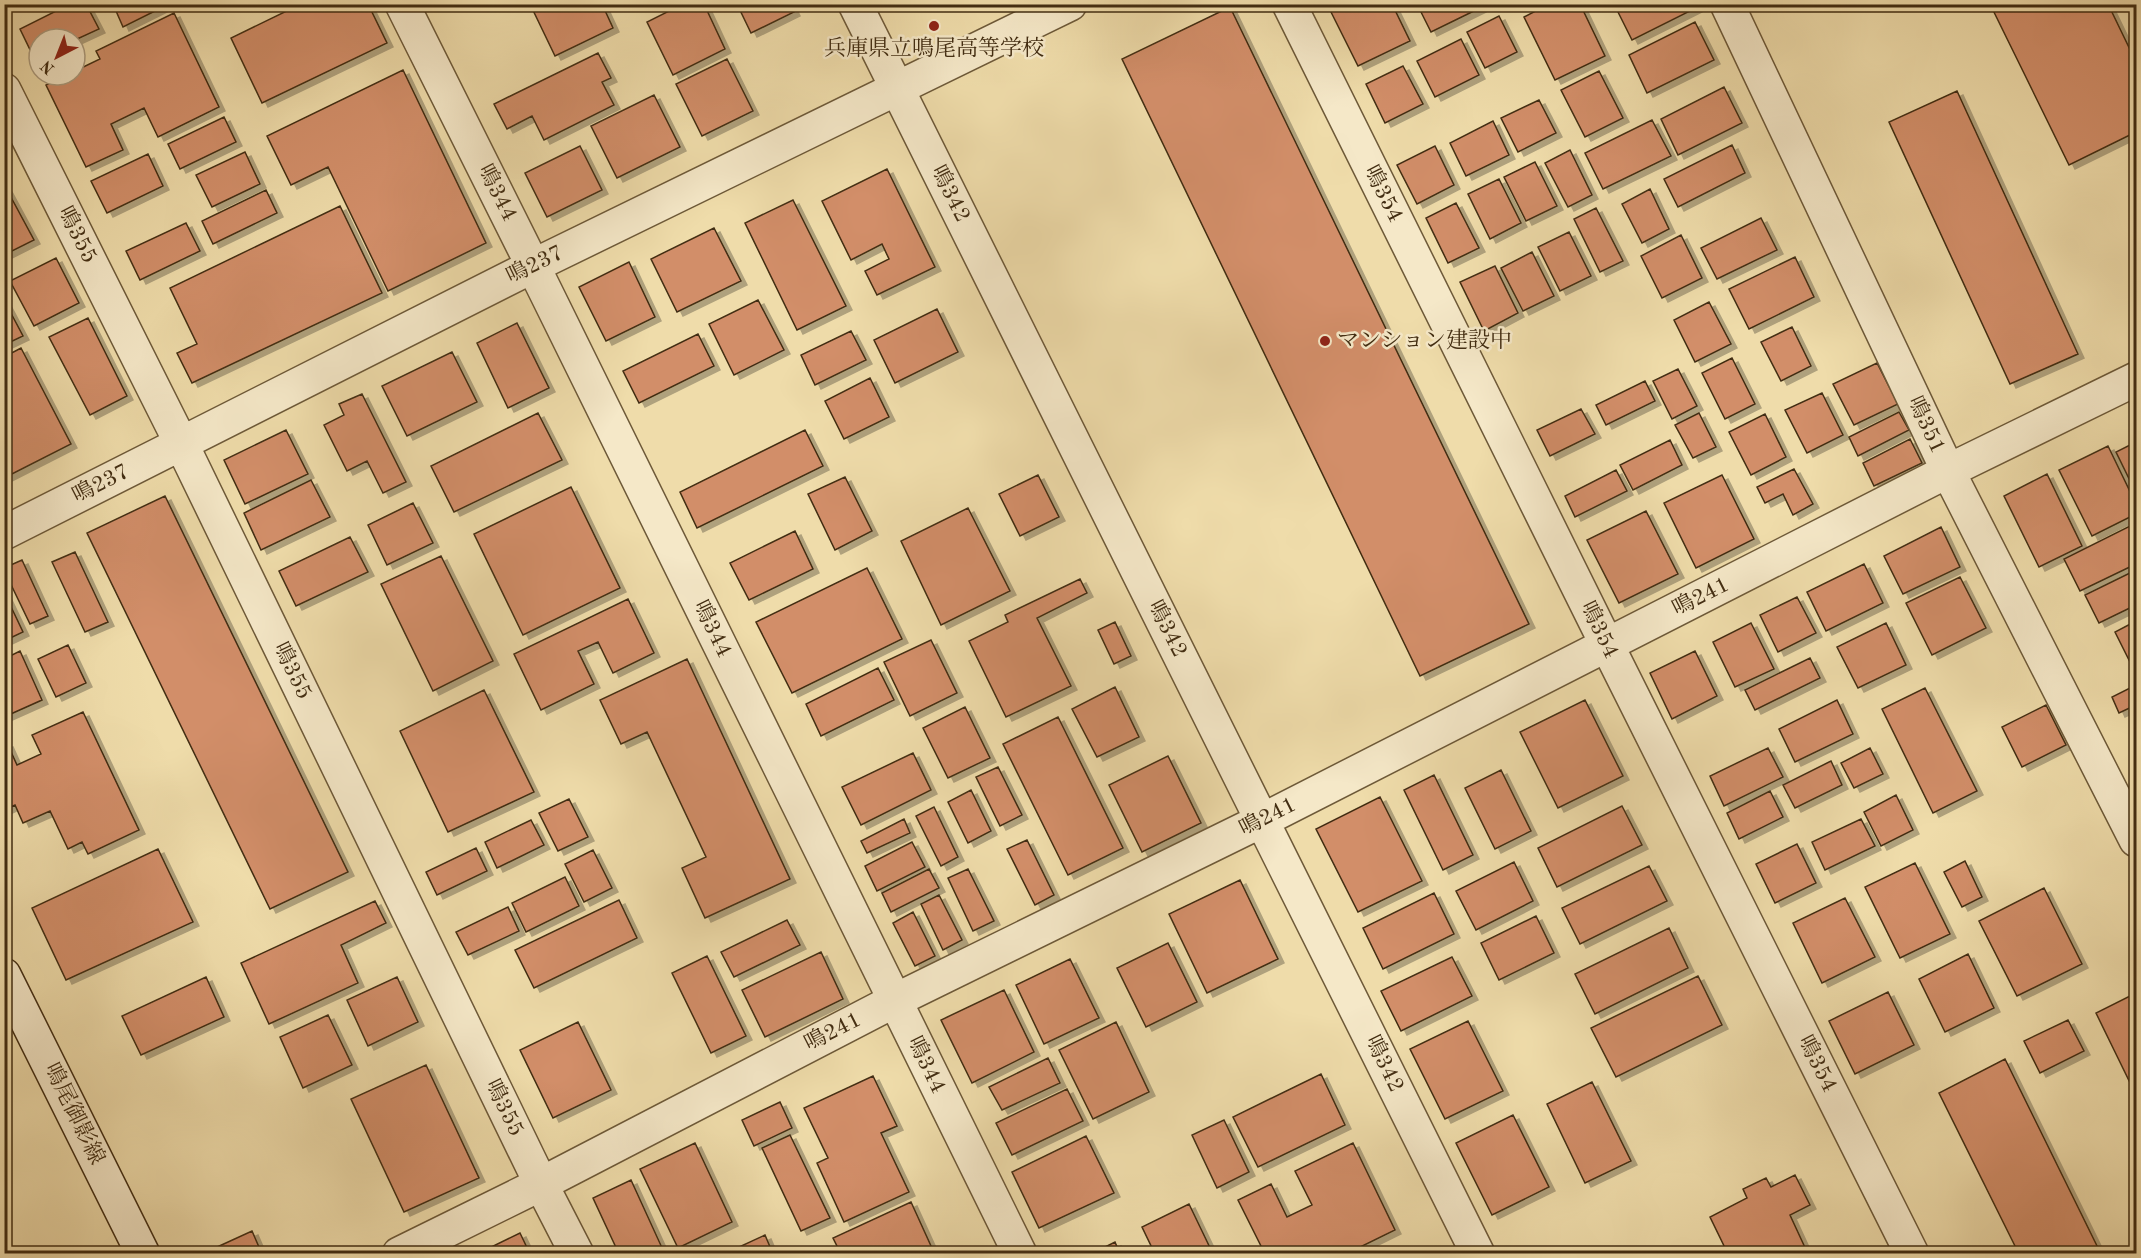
<svg xmlns="http://www.w3.org/2000/svg" width="2141" height="1258" viewBox="0 0 2141 1258" font-family="'Old Standard TT','Noto Serif JP',serif">
	<style>
		.building { fill: #d28e69; stroke: #422d12; stroke-width: 1.5; filter: url(#shadow) }
		.lines { fill: none; stroke-linecap: round; stroke-linejoin: round }
		.street-casing { stroke: #6d5938; stroke-width: 36 }
		.secondary-casing { stroke: #422d12; stroke-width: 36 }
		.street { stroke: #f5e8c8; stroke-width: 33 }
		.secondary { stroke: #f5e8c8; stroke-width: 33 }
		.poi-dot { fill: #8f2418; stroke: #f5e8c8; stroke-width: 2 }
		.labels { text-anchor: middle; dominant-baseline: central; stroke-width: 5; stroke-linejoin: round; paint-order: stroke }
		.poi-label { font-size: 22px; fill: #422d12; stroke: #f5e8c8 }
		.street-label { font-size: 22px; fill: #422d12; stroke: #f5e8c8 }
	</style>
	<defs>
		<filter id="shadow"><feDropShadow dx="6" dy="4" stdDeviation="0" flood-color="#0004"/></filter>
	</defs>
	<rect width="100%" height="100%" fill="#efdcaa"/>
	<filter id="stains"><feTurbulence type="fractalNoise" baseFrequency=".00333" numOctaves="4"/><feColorMatrix values="0 0 0 0 .2 0 0 0 0 .09 0 0 0 0 .02 0 0 0 .5 -.17"/></filter>
	<radialGradient id="worn" r=".72"><stop offset=".6" stop-color="#630" stop-opacity="0"/><stop offset="1" stop-color="#630" stop-opacity=".3"/></radialGradient>
	<path class="building" d="M70,4H86L99,29L75,40L39,39V58L35,60L20,29Z
		M113,4H169L123,27Z
		M301,4H368L387,43L262,103L231,38Z
		M530,4H602L613,28L555,56Z
		M683,4H704L725,49L673,75L647,22Z
		M737,4H790L794,12L751,33Z
		M1327,4H1392L1410,41L1358,66Z
		M1417,4H1479L1480,8L1431,32Z
		M1549,4H1580L1605,56L1555,80L1524,17Z
		M1614,4H1694L1696,8L1632,40Z
		M1990,4H2108L2136,62V132L2069,165Z
		M1230,7L1529,624L1420,676L1122,59Z
		M174,13L219,107L158,137L144,108L111,124L123,150L86,167L46,85L66,75H75V71L100,59L96,51Z
		M1499,16L1517,52L1485,68L1467,32Z
		M1695,22L1714,60L1647,93L1629,55Z
		M1461,39L1479,75L1435,97L1417,61Z
		M598,53L611,78L602,82L614,105L544,140L532,116L507,129L494,104Z
		M727,59L753,111L702,136L676,84Z
		M1403,66L1423,104L1385,123L1366,84Z
		M403,70L486,243L388,291L328,167L291,185L267,136Z
		M1599,71L1623,118L1585,137L1561,90Z
		M1724,87L1742,123L1678,155L1661,119Z
		M1957,91L2078,354L2010,384L1889,122Z
		M654,95L680,147L617,178L591,126Z
		M1539,100L1556,133L1518,152L1501,118Z
		M224,117L236,142L180,169L168,144Z
		M1652,120L1671,156L1603,189L1585,153Z
		M1493,121L1509,155L1466,176L1450,143Z
		M1732,145L1745,173L1678,207L1664,179Z
		M580,146L602,190L547,217L525,173Z
		M1435,146L1454,185L1417,204L1397,165Z
		M1570,150L1592,195L1568,207L1545,163Z
		M245,152L260,184L212,207L196,175Z
		M148,154L163,186L107,213L91,181Z
		M1535,162L1557,206L1526,221L1504,177Z
		M887,169L935,267L877,295L865,271L889,259L882,244L851,260L822,201Z
		M1499,179L1521,223L1490,239L1468,194Z
		M4,188H6L34,240L4,255Z
		M1650,189L1669,229L1642,243L1622,204Z
		M266,190L277,213L213,244L202,221Z
		M793,200L846,306L797,330L745,223Z
		M1456,203L1479,248L1448,263L1426,218Z
		M340,206L382,293L192,383L177,353L197,344L170,288Z
		M1596,208L1623,261L1600,272L1574,219Z
		M1761,218L1777,250L1717,279L1701,248Z
		M186,223L200,251L140,280L126,251Z
		M714,228L741,281L677,312L651,259Z
		M1569,232L1591,276L1560,291L1538,247Z
		M1681,235L1702,278L1662,298L1641,256Z
		M1532,252L1554,296L1523,311L1501,268Z
		M1795,257L1814,297L1749,329L1729,289Z
		M56,258L79,303L34,326L10,281Z
		M629,262L655,317L606,341L579,287Z
		M1495,266L1518,313L1484,331L1460,282Z
		M4,300L23,336L4,345Z
		M758,300L784,350L734,375L709,324Z
		M1709,302L1731,344L1695,362L1674,320Z
		M937,309L958,352L895,383L874,340Z
		M88,318L127,396L90,415L49,337Z
		M517,323L549,388L508,408L477,343Z
		M1792,327L1811,366L1781,381L1761,342Z
		M851,331L866,360L815,385L801,355Z
		M698,334L714,366L639,403L623,371Z
		M21,348L71,444L4,478V357Z
		M452,352L477,402L407,436L382,386Z
		M1732,358L1755,404L1725,419L1702,373Z
		M1877,363L1898,404L1854,425L1833,384Z
		M1678,369L1697,406L1672,419L1653,381Z
		M870,378L889,417L844,439L825,401Z
		M1645,381L1655,401L1606,425L1596,405Z
		M1822,393L1843,435L1807,453L1785,410Z
		M362,394L406,482L383,493L367,461L347,471L324,425L344,415L339,404Z
		M1581,409L1595,434L1550,456L1537,430Z
		M1899,412L1909,430L1858,456L1849,437Z
		M538,413L562,460L454,512L431,466Z
		M1699,413L1716,447L1693,458L1675,425Z
		M1765,414L1786,457L1751,475L1729,432Z
		M286,430L308,474L245,504L224,460Z
		M805,430L823,466L697,528L680,492Z
		M1910,439L1922,463L1874,486L1863,463Z
		M1670,440L1682,465L1633,490L1620,465Z
		M2136,442V493L2116,452Z
		M2108,446L2136,504V514L2092,536L2059,470Z
		M1794,469L1813,504L1793,515L1783,494L1765,503L1757,487Z
		M1616,470L1627,491L1575,517L1565,496Z
		M2047,474L2082,546L2039,567L2004,496Z
		M1038,475L1059,517L1020,536L999,494Z
		M1722,475L1754,539L1696,568L1664,503Z
		M845,477L872,531L835,550L808,494Z
		M311,480L330,517L261,550L244,513Z
		M571,487L620,588L523,635L474,534Z
		M165,496L348,872L270,909L87,533Z
		M413,503L433,543L387,565L368,525Z
		M968,508L1010,591L941,625L901,541Z
		M1646,511L1678,574L1619,603L1587,540Z
		M2132,525L2136,534V564L2080,591L2064,559Z
		M1941,527L1960,567L1903,594L1884,556Z
		M795,531L813,569L749,600L730,563Z
		M350,537L368,572L296,606L279,571Z
		M75,552L108,622L85,632L52,562Z
		M441,556L493,661L433,691L381,584Z
		M22,560L48,616L30,624L4,570V568Z
		M1864,564L1883,603L1826,631L1807,592Z
		M867,568L902,639L792,693L756,622Z
		M2136,570V605L2099,623L2085,595Z
		M1960,577L1986,628L1932,655L1906,603Z
		M1080,579L1087,593L1037,618L1071,686L1006,717L969,641L1008,622L1005,615Z
		M4,592L23,632L4,641Z
		M1797,597L1816,633L1778,652L1760,615Z
		M628,599L654,653L613,673L598,642L578,651L594,684L541,710L514,654Z
		M2136,621V668L2134,670L2115,632Z
		M1115,622L1131,656L1114,664L1098,630Z
		M1751,623L1774,669L1735,687L1713,642Z
		M1886,623L1906,665L1858,688L1837,647Z
		M931,640L957,693L910,716L884,662Z
		M68,645L86,683L56,697L38,659Z
		M20,651L42,700L4,717V659Z
		M1695,651L1717,696L1672,719L1650,673Z
		M1810,658L1820,678L1755,710L1745,690Z
		M687,659L790,879L705,918L682,868L706,857L647,732L621,744L600,700Z
		M878,668L894,700L821,736L806,704Z
		M2136,685V705L2119,713L2112,697Z
		M1115,687L1139,737L1097,757L1072,709Z
		M1925,688L1977,791L1933,813L1882,709Z
		M484,690L534,792L448,832L400,731Z
		M1585,700L1623,776L1558,808L1520,732Z
		M1837,700L1853,734L1795,762L1779,729Z
		M2046,705L2066,745L2022,767L2002,727Z
		M965,707L990,758L948,778L923,728Z
		M83,712L139,830L88,854L82,842L68,849L50,811L23,823L15,805L4,810V744L7,743L17,765L41,754L32,735Z
		M1058,717L1123,848L1068,875L1003,744Z
		M1768,748L1783,777L1724,806L1710,776Z
		M1870,748L1883,774L1854,788L1841,763Z
		M913,753L931,790L861,825L842,787Z
		M1168,756L1201,823L1142,852L1109,785Z
		M1831,761L1842,785L1795,808L1783,785Z
		M998,767L1022,815L1000,826L976,777Z
		M1501,770L1531,831L1495,849L1465,788Z
		M1434,775L1473,855L1443,870L1404,790Z
		M971,790L991,831L968,843L948,802Z
		M1770,791L1783,817L1739,839L1727,813Z
		M1896,795L1913,830L1881,846L1864,812Z
		M1380,797L1422,881L1358,912L1316,829Z
		M569,799L588,837L558,851L539,813Z
		M1622,806L1642,845L1557,887L1538,848Z
		M934,807L958,857L941,866L916,816Z
		M904,819L910,833L867,853L861,841Z
		M1861,819L1875,846L1825,870L1812,842Z
		M531,820L544,845L497,868L485,842Z
		M1027,840L1054,895L1035,905L1007,849Z
		M912,842L925,867L877,891L865,866Z
		M1797,844L1816,883L1775,903L1756,864Z
		M476,848L487,871L437,895L426,872Z
		M158,849L193,922L66,980L32,908Z
		M593,850L612,888L584,902L565,864Z
		M1965,861L1982,897L1962,907L1944,872Z
		M1514,862L1533,901L1476,930L1456,891Z
		M1915,863L1950,934L1900,958L1865,887Z
		M1649,866L1667,901L1580,944L1562,908Z
		M929,869L939,888L891,912L882,893Z
		M968,869L994,921L973,931L948,878Z
		M565,877L579,906L526,932L512,903Z
		M1240,880L1278,959L1207,993L1169,914Z
		M2044,888L2082,964L2017,996L1979,921Z
		M1434,893L1454,934L1383,969L1363,928Z
		M939,895L962,940L943,950L921,904Z
		M1845,898L1875,957L1822,983L1793,923Z
		M619,900L637,938L534,988L515,950Z
		M375,901L386,923L341,945L358,983L269,1024L241,963Z
		M508,907L519,931L468,955L456,932Z
		M913,912L935,956L915,966L893,923Z
		M1536,916L1554,953L1499,980L1481,943Z
		M787,920L800,945L734,977L721,952Z
		M1669,928L1688,968L1595,1014L1575,974Z
		M1168,943L1197,1002L1146,1027L1117,968Z
		M821,952L843,999L765,1037L742,990Z
		M1968,954L1994,1008L1945,1032L1919,979Z
		M707,956L746,1036L711,1053L672,973Z
		M1452,957L1472,996L1401,1031L1381,991Z
		M1070,959L1099,1018L1044,1044L1016,985Z
		M1698,976L1722,1025L1616,1077L1591,1028Z
		M206,977L224,1017L141,1055L122,1016Z
		M397,977L418,1022L368,1046L347,1000Z
		M1004,990L1034,1052L972,1083L941,1020Z
		M1888,992L1914,1045L1855,1074L1829,1021Z
		M2136,993V1095L2096,1013Z
		M328,1015L352,1065L303,1088L280,1037Z
		M2068,1020L2084,1051L2040,1073L2024,1041Z
		M1468,1021L1503,1091L1445,1119L1410,1049Z
		M578,1022L611,1090L553,1118L520,1050Z
		M1116,1022L1149,1092L1093,1119L1059,1050Z
		M1048,1058L1060,1083L1002,1110L989,1087Z
		M2005,1059L2101,1254H2019L1939,1093Z
		M426,1065L479,1178L404,1212L351,1099Z
		M1321,1074L1345,1125L1258,1167L1233,1117Z
		M873,1076L897,1126L881,1133L909,1192L844,1222L817,1163L828,1158L804,1108Z
		M1592,1082L1631,1161L1585,1183L1547,1104Z
		M1067,1089L1083,1121L1012,1155L996,1123Z
		M780,1102L792,1128L754,1146L742,1120Z
		M1513,1115L1549,1187L1492,1215L1456,1143Z
		M1224,1120L1249,1172L1217,1188L1192,1135Z
		M790,1135L830,1218L801,1231L762,1148Z
		M1086,1136L1114,1193L1039,1228L1012,1172Z
		M695,1143L732,1222L678,1248L640,1169Z
		M1353,1143L1395,1230L1346,1254H1265L1238,1200L1271,1184L1287,1217L1312,1205L1295,1171Z
		M1795,1175L1810,1205L1790,1215L1808,1254H1728L1710,1217L1747,1198L1743,1189L1766,1178L1771,1187Z
		M631,1180L663,1250L654,1254H619L593,1198Z
		M911,1202L931,1246L914,1254H841L833,1238Z
		M1189,1204L1213,1254H1155L1142,1227Z
		M252,1231L262,1254L204,1253Z
		M520,1233L530,1254H487L485,1250Z
		M765,1235L773,1254H724Z
		M1115,1242L1120,1254H1091Z"/>
	<g class="lines">
		<defs>
			<path id="street" d="M402,4L533,266L1020,1254
				M855,4L1478,1254
				M1289,4L1607,645L1912,1254
				M1727,4L1948,471L2136,840
				M4,90L181,443L541,1184L577,1254
				M4,533L533,266L1070,4
				M399,1254L541,1184L894,1001L1263,820L1948,471L2136,379"/>
			<path id="secondary" d="M4,975L143,1254"/>
		</defs>
		<use href="#street" class="street-casing"/>
		<use href="#secondary" class="secondary-casing"/>
		<use href="#street" class="street"/>
		<use href="#secondary" class="secondary"/>
	</g>
	<g class="poi-dot">
		<circle cx="934" cy="26" r="6"/>
		<circle cx="1325" cy="341" r="6"/>
	</g>
	<g class="labels">
		<g class="poi-label">
			<text x="934" y="49">兵庫県立鳴尾高等学校</text>
			<text x="1337" y="341" text-anchor="start">マンション建設中</text>
		</g>
		<g class="street-label">
			<text transform="translate(497 193) rotate(63)">鳴344</text>
			<text transform="translate(950 194) rotate(63)">鳴342</text>
			<text transform="translate(1383 194) rotate(63)">鳴354</text>
			<text transform="translate(77 235) rotate(63)">鳴355</text>
			<text transform="translate(535 265) rotate(-26)">鳴237</text>
			<text transform="translate(1926 425) rotate(65)">鳴351</text>
			<text transform="translate(101 484) rotate(-27)">鳴237</text>
			<text transform="translate(1701 597) rotate(-27)">鳴241</text>
			<text transform="translate(712 629) rotate(64)">鳴344</text>
			<text transform="translate(1167 629) rotate(63)">鳴342</text>
			<text transform="translate(1599 630) rotate(64)">鳴354</text>
			<text transform="translate(292 671) rotate(64)">鳴355</text>
			<text transform="translate(1268 817) rotate(-27)">鳴241</text>
			<text transform="translate(833 1032) rotate(-27)">鳴241</text>
			<text transform="translate(1384 1064) rotate(64)">鳴342</text>
			<text transform="translate(1817 1064) rotate(63)">鳴354</text>
			<text transform="translate(926 1065) rotate(64)">鳴344</text>
			<text transform="translate(504 1108) rotate(64)">鳴355</text>
			<text transform="translate(74 1114) rotate(64)">鳴尾御影線</text>
		</g>
	</g>
	<rect width="2141" height="1258" fill="none" stroke="#efdcaa" stroke-width="24"/>
	<rect x="6" y="6" width="2129" height="1246" fill="none" stroke="#422d12" stroke-width="3"/>
	<rect x="12" y="12" width="2117" height="1234" fill="none" stroke="#422d12" stroke-width="1.5"/>
	<g transform="translate(57 57) rotate(222)"><circle r="28" fill="#f5e8c8" stroke="#ad9d7f" stroke-width="1.5"/>
	<path d="M0-4.5L10 22L0 15L-10 22Z" fill="#8f2418"/>
	<text y="-9" font-size="16" font-weight="bold" text-anchor="middle" fill="#422d12">N</text>
	</g>
	<rect width="100%" height="100%" filter="url(#stains)"/>
	<rect width="100%" height="100%" fill="url(#worn)"/>
</svg>
